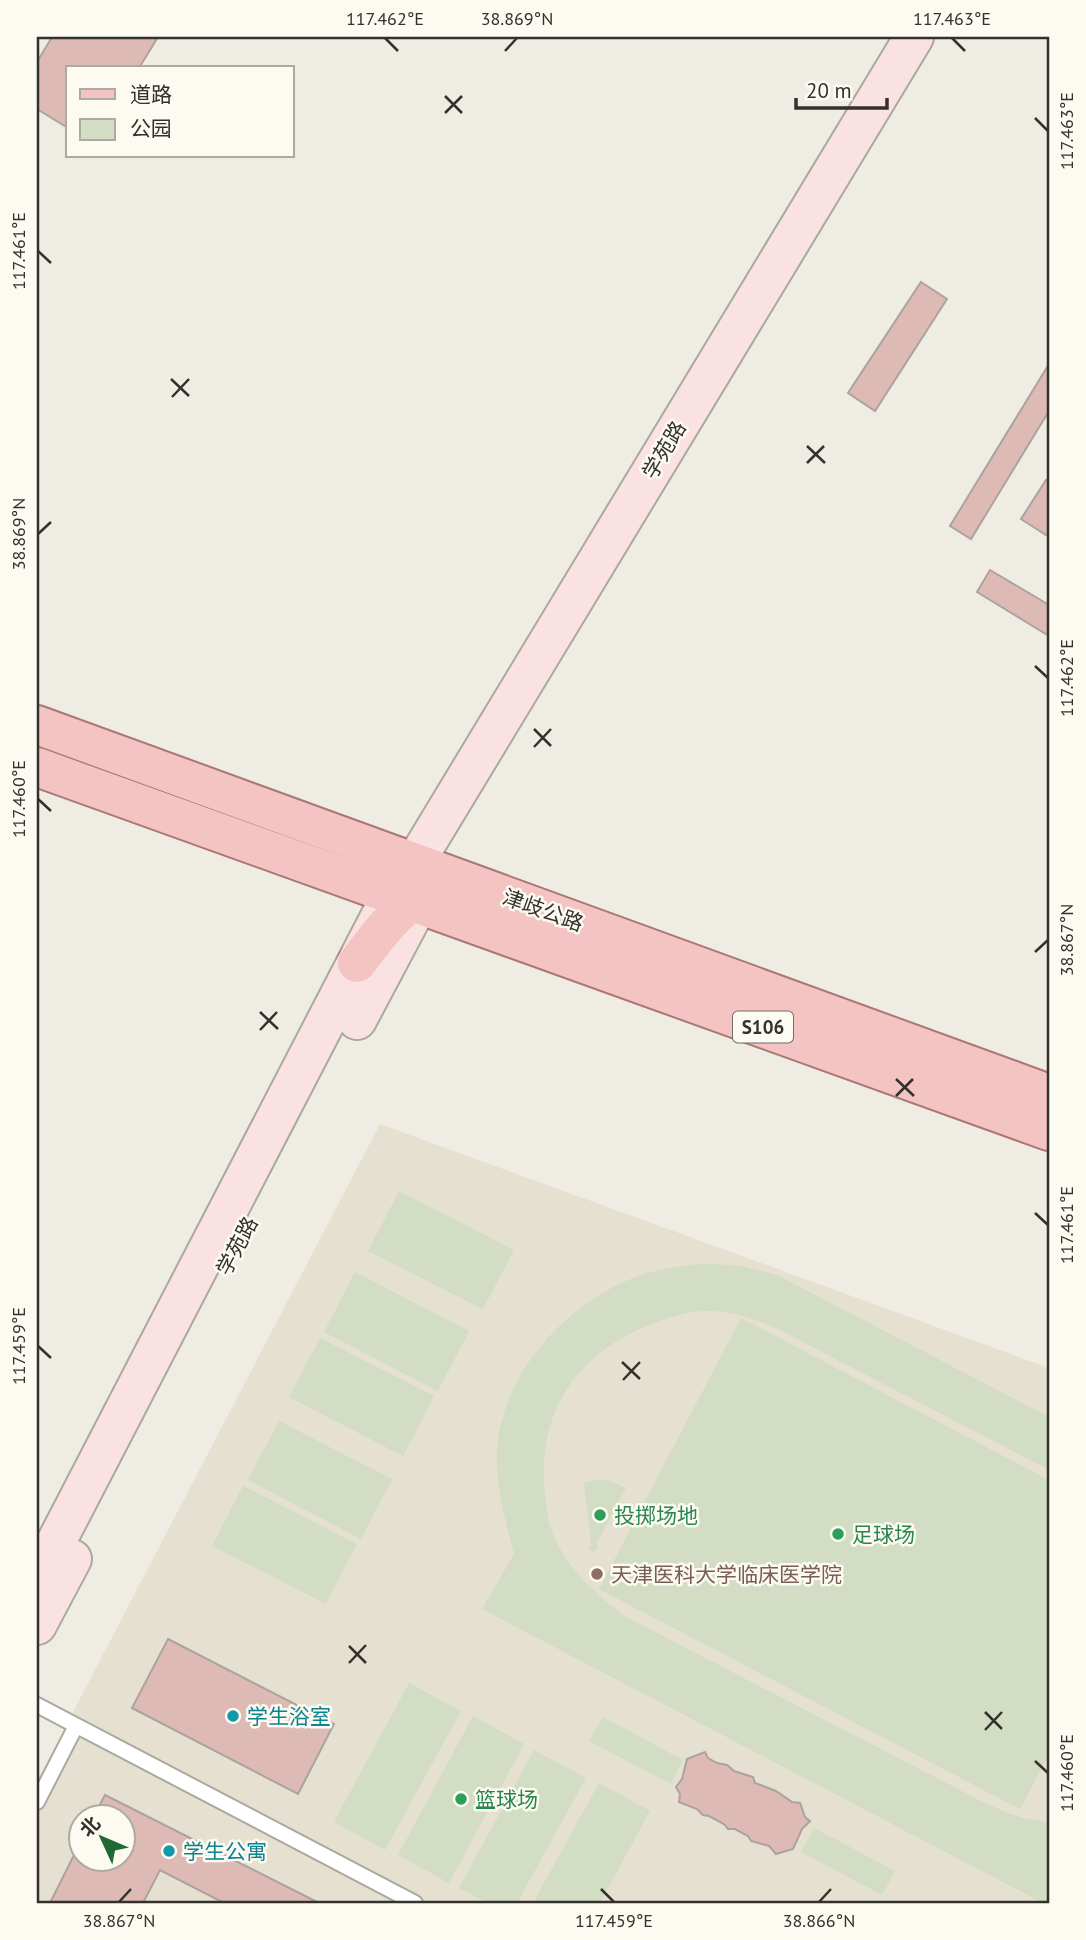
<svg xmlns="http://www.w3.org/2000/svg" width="1086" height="1940" viewBox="0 0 1086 1940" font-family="'PT Sans','Noto Sans SC',sans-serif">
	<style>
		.built { fill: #e5e0d0; fill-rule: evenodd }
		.green { fill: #d2ddc4 }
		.building { fill: #debab4; stroke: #aca2a0; stroke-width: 2 }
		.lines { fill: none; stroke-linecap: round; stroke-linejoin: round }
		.lane-casing { stroke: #aaa89f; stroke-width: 18 }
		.secondary-casing { stroke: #aaa89f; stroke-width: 42 }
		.primary-casing { stroke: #aa7774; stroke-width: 42 }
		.lane { stroke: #fff; stroke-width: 14 }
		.secondary { stroke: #f9e2e1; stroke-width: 38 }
		.primary { stroke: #f3c4c2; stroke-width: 38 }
		.ticks { fill: none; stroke: #32312e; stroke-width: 2.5 }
		.leisure-dot { fill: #2e9e5b; stroke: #fdfaf1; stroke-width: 2.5 }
		.education-dot { fill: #8d6e63; stroke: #fdfaf1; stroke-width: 2.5 }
		.culture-dot { fill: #0f9aa8; stroke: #fdfaf1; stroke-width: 2.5 }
		.labels { text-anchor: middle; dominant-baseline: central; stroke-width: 5; stroke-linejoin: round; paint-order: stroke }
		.shield { fill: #fdfaf1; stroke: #6f6d68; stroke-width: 2 }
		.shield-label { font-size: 19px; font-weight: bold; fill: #32312e }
		.street-label { font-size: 21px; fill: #32312e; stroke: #fdfaf1 }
		.leisure-label { font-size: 21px; fill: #27864d; stroke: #fdfaf1; text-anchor: start }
		.education-label { font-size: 21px; fill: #785e54; stroke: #fdfaf1; text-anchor: start }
		.culture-label { font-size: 21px; fill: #0d838f; stroke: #fdfaf1; text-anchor: start }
		.neatline { fill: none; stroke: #32312e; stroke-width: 2.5 }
		.ticks-label { font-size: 18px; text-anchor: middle; fill: #32312e }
	</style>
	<rect width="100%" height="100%" fill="#efece4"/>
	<path class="built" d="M380,1124L1049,1368V1903H37V1781ZM80,1818H122V1860H80Z"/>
	<path class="green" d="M399,1191L514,1250L483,1309L368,1251Z
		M711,1264L741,1266L777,1275L1049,1417V1470L778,1329C757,1320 735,1312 712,1311C692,1310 672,1316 654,1323C583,1350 541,1403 544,1481C545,1499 546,1517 553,1534C568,1570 595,1594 626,1617L981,1801C1002,1811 1025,1822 1049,1821V1903H1043L482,1609L514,1554C504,1514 492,1475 499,1433C511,1366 566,1307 628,1280C654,1269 682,1265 711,1264Z
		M355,1272L469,1331L438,1391L324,1332Z
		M741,1318L1049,1480V1754L1020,1809L599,1589Z
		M320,1338L434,1396L403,1456L289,1397Z
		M279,1421L392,1479L361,1539L248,1480Z
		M595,1480H608L626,1488L597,1543L598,1548L593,1552L589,1549L591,1542L584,1483Z
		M243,1486L357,1544L326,1604L212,1546Z
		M409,1683L461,1711L385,1850L334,1822Z
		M473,1716L524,1744L449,1883L398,1855Z
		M603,1717L683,1760L671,1784L589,1741Z
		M534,1750L586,1778L517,1903H488L459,1888Z
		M599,1783L650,1811L600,1903H533Z
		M814,1828L895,1871L882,1895L801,1852Z"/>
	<path class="building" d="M52,37H158L139,68H68V128L37,109V62Z
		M921,282L947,299L875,411L848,393Z
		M1049,364V411L971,539L950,526Z
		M1046,480L1049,482V537L1021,519Z
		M990,570L1049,605V636L977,592Z
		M168,1639L334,1724L298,1794L132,1708Z
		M705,1752L708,1758L717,1763L727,1765L734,1771L753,1777L755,1783L776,1791L792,1802L800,1803L805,1817L810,1821L802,1829L793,1849L776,1854L769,1846L751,1841L748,1836L735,1829H728L724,1824L709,1816L703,1815L697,1809L679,1802L680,1794L676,1787L682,1779L687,1759Z
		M105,1795L319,1903H224L160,1870L143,1903H50L80,1843V1860H122V1818H93Z"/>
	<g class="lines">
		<defs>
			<path id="lane" d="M37,1705L415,1903
				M37,1802L76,1726"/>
			<path id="secondary" d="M357,1020L419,903L418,893
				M37,1579L392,894L414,864L914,37
				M37,1625L72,1559"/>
			<path id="primary" d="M37,725L1049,1094
				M37,767L1049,1131
				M357,963C377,937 400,903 433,891"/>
		</defs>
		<use href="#lane" class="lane-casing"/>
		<use href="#secondary" class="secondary-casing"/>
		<use href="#primary" class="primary-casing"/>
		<use href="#lane" class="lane"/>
		<use href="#secondary" class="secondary"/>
		<use href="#primary" class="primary"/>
	</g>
	<path class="ticks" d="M385,38L398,51M952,38L965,51M505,51L517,38M445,96L462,113M445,113L462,96M1035,118L1048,131M38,251L51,263M171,379L189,396M172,397L189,379M807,446L825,463M807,463L824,446M38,534L51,522M1035,666L1048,678M534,729L551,746M534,747L551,729M38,799L51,811M1035,952L1048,940M260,1012L278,1029M260,1030L277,1012M896,1079L914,1096M896,1096L913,1079M1035,1213L1048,1225M38,1346L51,1358M622,1362L640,1379M623,1380L640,1362M349,1646L366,1663M349,1663L366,1645M985,1712L1002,1729M985,1730L1002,1712M1035,1761L1048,1773M601,1889L614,1902M119,1902L131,1889M819,1902L831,1889"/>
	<g class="leisure-dot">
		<circle cx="600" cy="1515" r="7"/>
		<circle cx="838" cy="1534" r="7"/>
		<circle cx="461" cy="1799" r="7"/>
	</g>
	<circle class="education-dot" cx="597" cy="1574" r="7"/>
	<g class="culture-dot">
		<circle cx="233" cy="1716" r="7"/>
		<circle cx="169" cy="1851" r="7"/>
	</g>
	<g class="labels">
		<rect class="shield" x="733" y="1011.5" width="60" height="31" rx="5"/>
		<g class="shield-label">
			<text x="763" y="1027">S106</text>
		</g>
		<g class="street-label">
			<text transform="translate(664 450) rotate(-59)">学苑路</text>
			<text transform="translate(543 910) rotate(20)">津歧公路</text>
			<text transform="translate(237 1246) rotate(-62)">学苑路</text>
		</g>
		<g class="leisure-label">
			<text x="614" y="1515">投掷场地</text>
			<text x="852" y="1534">足球场</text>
			<text x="475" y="1799">篮球场</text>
		</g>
		<g class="education-label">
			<text x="611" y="1574">天津医科大学临床医学院</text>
		</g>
		<g class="culture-label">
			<text x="247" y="1716">学生浴室</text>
			<text x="183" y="1851">学生公寓</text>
		</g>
	</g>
	<rect width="1086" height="1940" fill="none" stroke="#fdfaf1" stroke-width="77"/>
	<rect x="66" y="66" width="228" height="91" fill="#fdfaf1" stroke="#acaaa3" stroke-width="2"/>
	<rect x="80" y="89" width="35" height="10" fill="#f3c4c2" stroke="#acaaa3" stroke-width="2"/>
	<text x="130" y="102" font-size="21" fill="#32312e">道路</text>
	<rect x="80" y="119" width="35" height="21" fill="#d2ddc4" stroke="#acaaa3" stroke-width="2"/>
	<text x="130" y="136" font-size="21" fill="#32312e">公园</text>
	<g transform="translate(102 1838) rotate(314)"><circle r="33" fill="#fdfaf1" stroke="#acaaa3" stroke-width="2"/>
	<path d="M0-5L12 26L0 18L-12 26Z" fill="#206936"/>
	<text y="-10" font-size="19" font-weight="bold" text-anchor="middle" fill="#32312e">北</text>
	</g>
	<path d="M796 98v10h91v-10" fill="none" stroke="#32312e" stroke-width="3.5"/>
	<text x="806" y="98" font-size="21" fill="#32312e" stroke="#fdfaf1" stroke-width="5" paint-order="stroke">20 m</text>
	<rect x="38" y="38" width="1010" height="1864" class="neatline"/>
	<g class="ticks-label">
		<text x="385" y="25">117.462°E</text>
		<text x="517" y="25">38.869°N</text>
		<text x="952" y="25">117.463°E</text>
		<text transform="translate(1067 131) rotate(-90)" y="6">117.463°E</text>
		<text transform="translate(19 251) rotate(-90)" y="6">117.461°E</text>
		<text transform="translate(19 534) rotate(-90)" y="6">38.869°N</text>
		<text transform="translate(1067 678) rotate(-90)" y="6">117.462°E</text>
		<text transform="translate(19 799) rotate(-90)" y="6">117.460°E</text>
		<text transform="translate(1067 940) rotate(-90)" y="6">38.867°N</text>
		<text transform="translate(1067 1225) rotate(-90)" y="6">117.461°E</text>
		<text transform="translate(19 1346) rotate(-90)" y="6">117.459°E</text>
		<text transform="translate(1067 1773) rotate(-90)" y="6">117.460°E</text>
		<text x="119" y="1927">38.867°N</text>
		<text x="614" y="1927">117.459°E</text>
		<text x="819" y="1927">38.866°N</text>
	</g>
</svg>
